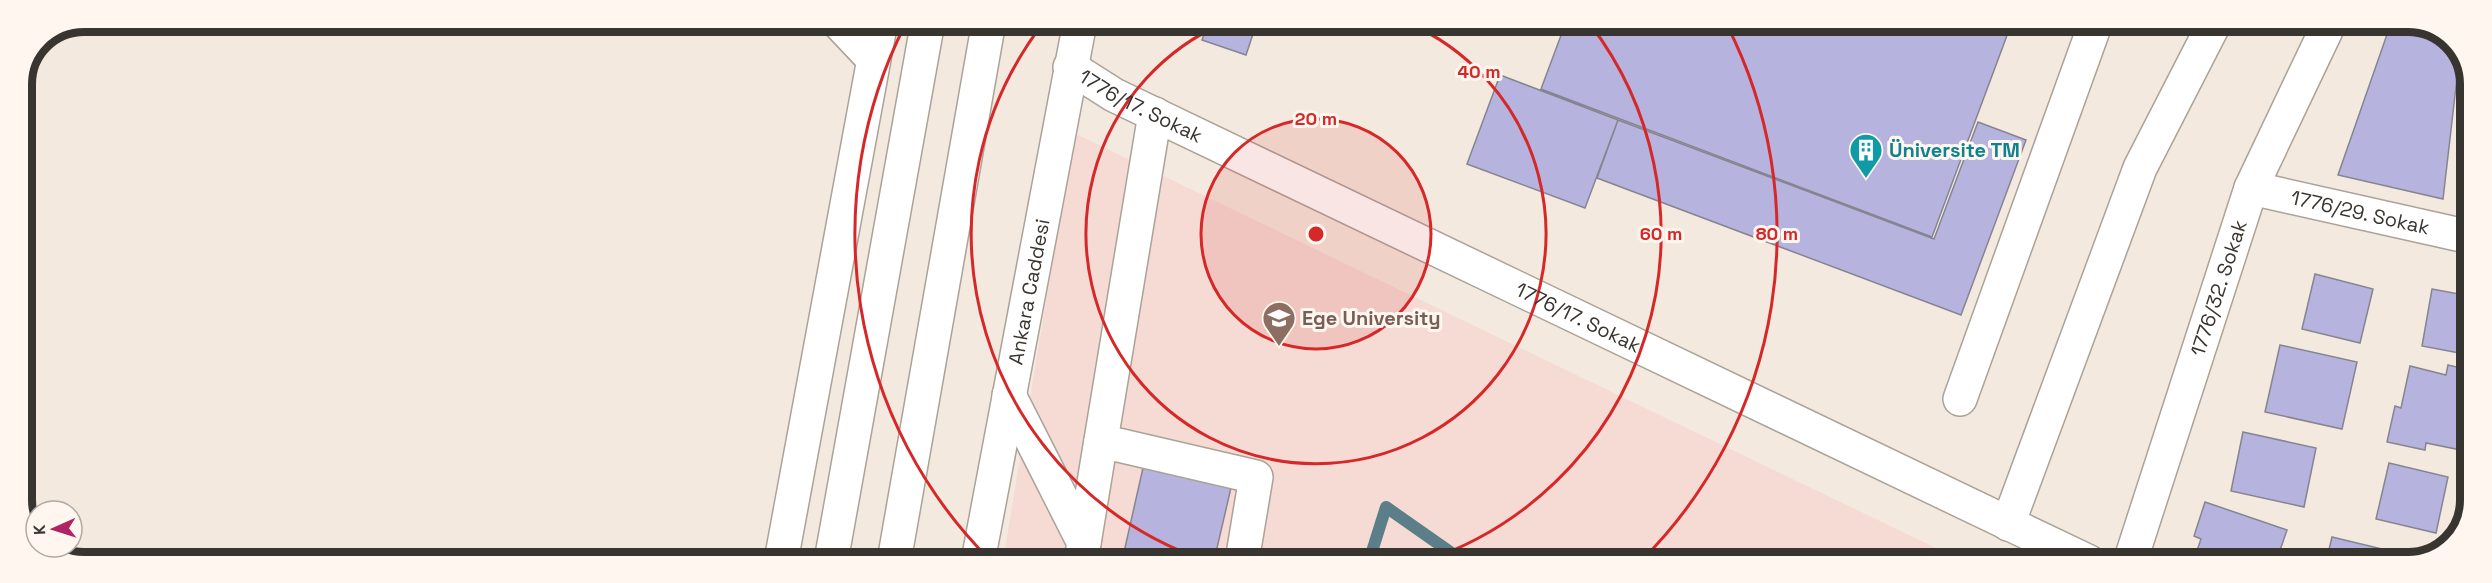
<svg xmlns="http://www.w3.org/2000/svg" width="2492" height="583" viewBox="0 0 2492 583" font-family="'Space Grotesk',sans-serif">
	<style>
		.education { fill: #f5dbd4 }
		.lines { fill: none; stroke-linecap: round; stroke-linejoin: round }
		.stream { stroke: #5c7e89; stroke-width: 12 }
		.building { fill: #b6b4de; stroke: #858591; stroke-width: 1.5 }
		.minor-casing { stroke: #aba298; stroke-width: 36 }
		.major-casing { stroke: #aba298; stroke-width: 36 }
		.highway-casing { stroke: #aba298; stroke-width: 36 }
		.minor { stroke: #fff; stroke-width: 33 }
		.major { stroke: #fff; stroke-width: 33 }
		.highway { stroke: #fff; stroke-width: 33 }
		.ring { fill: none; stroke: #d62828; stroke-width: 3 }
		.labels { text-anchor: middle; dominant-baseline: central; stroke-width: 6; stroke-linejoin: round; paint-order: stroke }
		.street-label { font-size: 20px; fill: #383430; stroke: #fff7ef }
		.culture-label { font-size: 20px; font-weight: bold; fill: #0d838f; stroke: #fff7ef; text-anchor: start }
		.education-label { font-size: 20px; font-weight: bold; fill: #785e54; stroke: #fff7ef; text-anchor: start }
		.rim { fill: none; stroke: #383430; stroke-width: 8 }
		.centre { fill: #d62828; stroke: #fff7ef; stroke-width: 3 }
		.ring-label { font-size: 18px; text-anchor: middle; font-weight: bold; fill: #d62828; stroke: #fff7ef; stroke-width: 6; stroke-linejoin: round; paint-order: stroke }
	</style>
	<rect width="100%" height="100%" fill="#f3e9df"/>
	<path class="education" d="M1074,133L1965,562L1003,561Z"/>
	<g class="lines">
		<path class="stream" d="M1369,561L1386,507L1463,561"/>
	</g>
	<path class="building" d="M1208,22H1257L1246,55L1202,40Z
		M1566,22H2012L1932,237L1541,89Z
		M2391,23L2427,26L2455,42L2460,52L2443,199L2338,175Z
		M1500,75L1618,120L1585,208L1467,164Z
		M1618,120L1934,239L1978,122L2026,140L1961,315L1597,178Z
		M2315,274L2373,289L2360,343L2302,329Z
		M2432,289L2470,296V355L2422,346Z
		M2280,345L2357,362L2342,429L2265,412Z
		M2448,365L2470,370V408L2461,450L2426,443L2425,450L2387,442L2395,406L2401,408L2410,366L2446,375Z
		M2243,432L2316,448L2304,507L2231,491Z
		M1145,459L1233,479L1214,561H1122Z
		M2389,463L2448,477L2436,533L2376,519Z
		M2205,502L2287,530L2276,562H2193L2201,539L2194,536Z
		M2332,537L2403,554L2401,562H2326Z"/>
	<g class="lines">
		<defs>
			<g id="minor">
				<path d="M837,21L873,59"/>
				<path id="s1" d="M1070,67L1114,95L2089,562"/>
				<path id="s2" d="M2251,188L2470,237"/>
				<path d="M1009,395L1084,543L1083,548"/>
				<path d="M1960,399L2096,22"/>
				<path d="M1101,441L1256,477L1242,561"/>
				<path d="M2008,524L2140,168L2215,22"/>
				<path d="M1084,543L1155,114"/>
				<path id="s3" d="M2130,562L2251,188L2330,22"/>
			</g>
			<g id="major">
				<path d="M781,561L881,21"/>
				<path id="s4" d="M978,561L1080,22"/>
			</g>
			<path id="highway" d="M831,561L928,21
				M894,561L989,21"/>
		</defs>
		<use href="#minor" class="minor-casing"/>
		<use href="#major" class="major-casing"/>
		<use href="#highway" class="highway-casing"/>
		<use href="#minor" class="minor"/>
		<use href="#major" class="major"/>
		<use href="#highway" class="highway"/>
	</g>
	<circle cx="1316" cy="234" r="115" fill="#d62828" fill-opacity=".12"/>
	<g class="ring">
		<circle cx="1316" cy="234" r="115"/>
		<path d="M1406 22A230 230 0 1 1 1226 22"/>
		<path d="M1207 561A345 345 0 0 1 1044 22M1590 24A345 345 0 0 1 1425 561"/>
		<path d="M990 560A461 461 0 0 1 905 25M1727 25A461 461 0 0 1 1642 560"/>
	</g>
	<defs>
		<symbol id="building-pin" viewBox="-11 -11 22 30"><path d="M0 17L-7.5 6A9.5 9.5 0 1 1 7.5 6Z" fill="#0f9aa8" stroke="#fff7ef"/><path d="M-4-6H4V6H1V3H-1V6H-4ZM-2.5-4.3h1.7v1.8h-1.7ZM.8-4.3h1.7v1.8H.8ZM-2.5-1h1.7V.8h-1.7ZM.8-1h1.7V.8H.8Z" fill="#fff"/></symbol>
		<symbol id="university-pin" viewBox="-11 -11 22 30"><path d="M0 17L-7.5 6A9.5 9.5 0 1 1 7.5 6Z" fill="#8d6e63" stroke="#fff7ef"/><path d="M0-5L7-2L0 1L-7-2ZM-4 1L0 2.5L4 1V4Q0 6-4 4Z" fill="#fff"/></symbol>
	</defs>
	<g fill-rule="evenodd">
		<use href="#building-pin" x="1847" y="131" width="38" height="52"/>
		<use href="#university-pin" x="1260" y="299" width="38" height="52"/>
	</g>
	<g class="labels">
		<g class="street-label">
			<text stroke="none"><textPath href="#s1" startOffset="81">1776/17. Sokak</textPath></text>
			<text stroke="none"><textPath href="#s2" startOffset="112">1776/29. Sokak</textPath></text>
			<text stroke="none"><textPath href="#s3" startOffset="288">1776/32. Sokak</textPath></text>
			<text stroke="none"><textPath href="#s4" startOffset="274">Ankara Caddesi</textPath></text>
			<text stroke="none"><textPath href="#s1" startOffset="567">1776/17. Sokak</textPath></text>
		</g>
		<g class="culture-label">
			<text x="1889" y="150">Üniversite TM</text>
		</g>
		<g class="education-label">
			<text x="1302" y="318">Ege University</text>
		</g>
	</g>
	<path d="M0 0H2492V583H0ZM84 32H2408A52 52 0 0 1 2460 84V500A52 52 0 0 1 2408 552H84A52 52 0 0 1 32 500V84A52 52 0 0 1 84 32Z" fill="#fff7ef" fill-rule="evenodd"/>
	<path class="rim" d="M84 32H2408A52 52 0 0 1 2460 84V500A52 52 0 0 1 2408 552H84A52 52 0 0 1 32 500V84A52 52 0 0 1 84 32Z"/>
	<circle cx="1316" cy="234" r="9" class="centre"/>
	<g class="ring-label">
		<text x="1479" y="78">40 m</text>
		<text x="1316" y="125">20 m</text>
		<text x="1661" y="240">60 m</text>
		<text x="1777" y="240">80 m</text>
	</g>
	<g transform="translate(54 529) rotate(267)"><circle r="28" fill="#fff7ef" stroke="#afa9a3" stroke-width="1.5"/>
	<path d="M0-4.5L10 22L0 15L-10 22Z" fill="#ae2464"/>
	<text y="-9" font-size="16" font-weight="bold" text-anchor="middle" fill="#383430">K</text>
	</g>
</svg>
